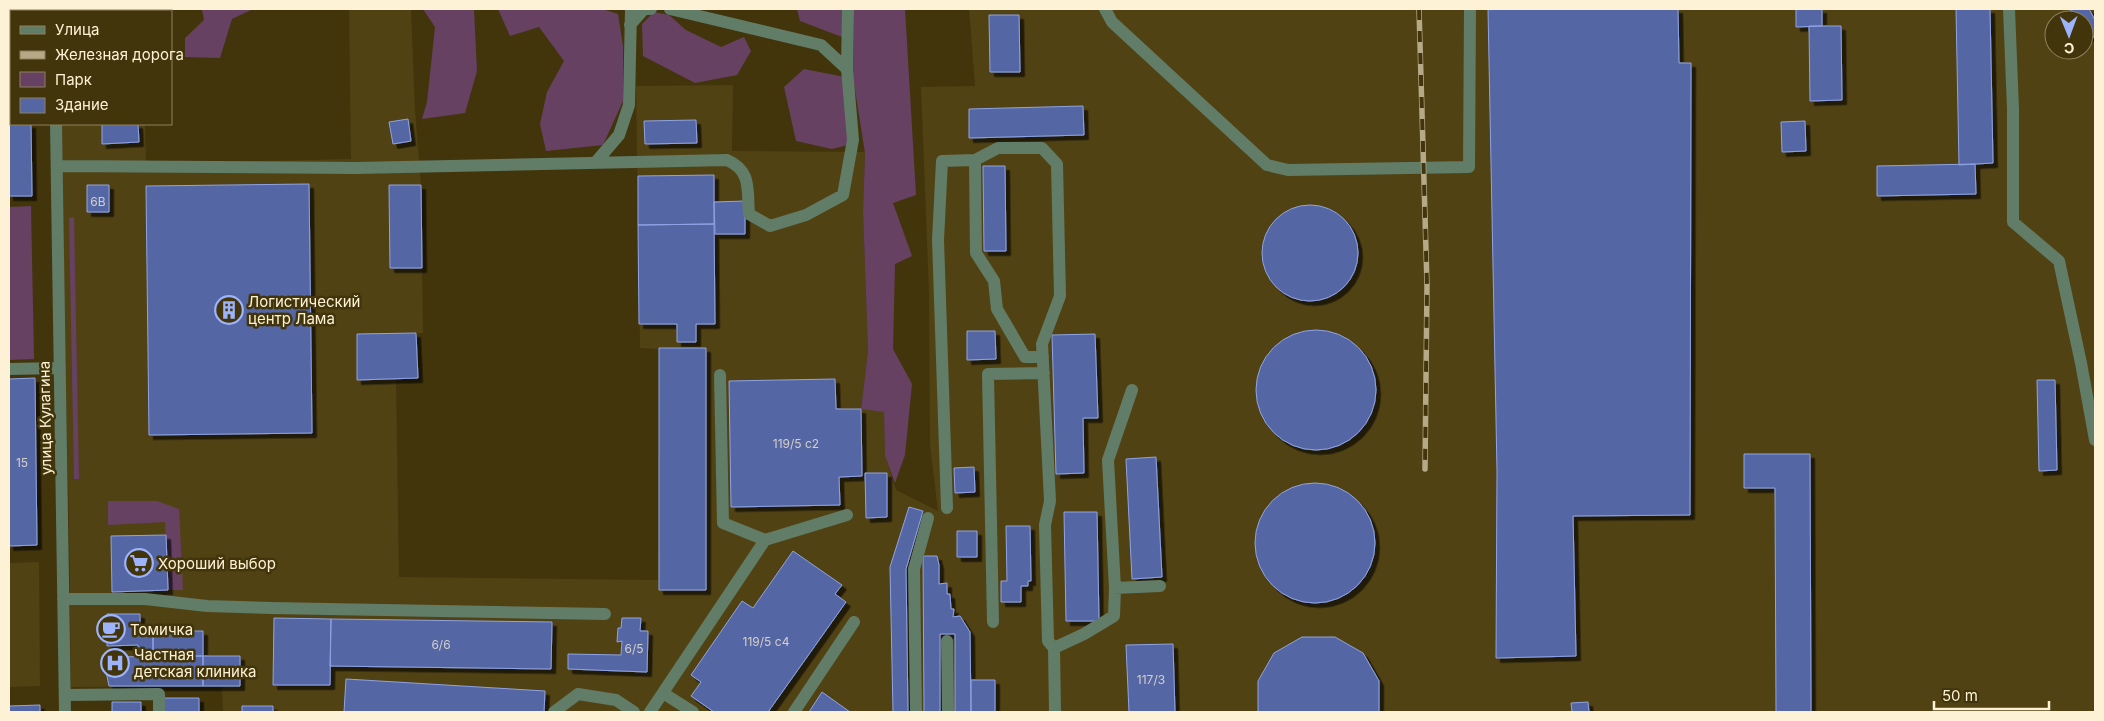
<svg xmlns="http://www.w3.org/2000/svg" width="2104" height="721" viewBox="0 0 2104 721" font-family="Inter,sans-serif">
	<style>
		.built { fill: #514213; fill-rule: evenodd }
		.green { fill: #664162 }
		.building { fill: #5566a4; stroke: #8fa3e6; filter: url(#shadow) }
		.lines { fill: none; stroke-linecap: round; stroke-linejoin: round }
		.minor { stroke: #617c67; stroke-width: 12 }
		.rail-casing { stroke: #b5a987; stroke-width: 5.5 }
		.rail { stroke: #42350b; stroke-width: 4; stroke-dasharray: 11; stroke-linecap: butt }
		.labels { text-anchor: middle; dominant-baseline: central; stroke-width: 5; stroke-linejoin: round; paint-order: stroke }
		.number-label { font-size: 12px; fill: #d3cfc9 }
		.poi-label { font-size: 15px; fill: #fdf2d5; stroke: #42350b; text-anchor: start }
		.street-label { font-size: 15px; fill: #fdf2d5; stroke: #42350b }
	</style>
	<defs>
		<filter id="shadow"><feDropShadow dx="4.5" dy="4.5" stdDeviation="0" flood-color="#0009"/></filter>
	</defs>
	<rect width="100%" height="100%" fill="#42350b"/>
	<path class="built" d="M349,9H411L415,110L421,185L423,333H416L418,378L396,379L399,577L658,580L659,349L640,348L636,86L733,85L732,151L865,152L863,211L868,351L861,408L884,412L885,456L896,490L938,511L930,445L929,293L921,87L975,86L969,9H2095V712H223L222,686L71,687L69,523L60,124H145L146,164L351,159ZM2054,20H2084V50H2054Z
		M39,562L40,686L9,687V563Z"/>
	<path class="green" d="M202,9H253L232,19L220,58L185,57V38L204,20Z
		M423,9H474L477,71L465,113L422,119L427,102L435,27Z
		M498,9H602L618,14L623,46V101L603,145L546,151L540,124L547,92L564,61L539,27L510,36Z
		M797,9H842V37L800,21Z
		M854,9H905L916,195L893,203L912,256L895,264L893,349L912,384L905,455L895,483L885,456L884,412L861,409L868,351L863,211L865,153L853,77Z
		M654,12L669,15L686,30L721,47L744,37L751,51L737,75L695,83L643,56L642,24Z
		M804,69L845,77L848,145L832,149L796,141L784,87Z
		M31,206L34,359L9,360V207Z
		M74,217L79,479H74L69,218Z
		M108,501H157L179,509L183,590H168L165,522L108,525Z"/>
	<path class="building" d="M1488,9H1678L1679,63H1691L1690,515L1573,516L1576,656L1496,658L1497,471Z
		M1796,9H1822V26L1796,27Z
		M1956,9H1990L1993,163L1959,165Z
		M2070,9H2089L2095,20V37H2084V20H2075Z
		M989,15H1019L1020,72H990Z
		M1809,26H1841L1842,100L1810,101Z
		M9,27H11V124H31L32,196H9Z
		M1083,106L1084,135L969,138V109Z
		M408,119L411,141L393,144L389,122Z
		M696,120L697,143L645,144L644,121Z
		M1805,121L1806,151L1782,152L1781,122Z
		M102,124H138L139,142L102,144Z
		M1975,164L1976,194L1877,196V166Z
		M983,166H1005L1006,251H984Z
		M714,175V224L638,225V176Z
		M309,184L312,433L149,435L146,186Z
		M87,185H109V212H87Z
		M389,185H421L422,268H390Z
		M745,201V234H715L714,202Z
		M1262 253a48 48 0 1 1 96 0a48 48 0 1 1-96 0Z
		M714,224L715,324H696V342H677V324H639L638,225Z
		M1256 390a60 60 0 1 1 120 0a60 60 0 1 1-120 0Z
		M967,331H995L996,359L967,360Z
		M416,333L418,378L357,380V334Z
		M1095,334L1098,418H1083L1084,473L1056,474L1052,335Z
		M659,348H706V590H659Z
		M35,378L37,545L9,546V379Z
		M835,379L836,409H861L862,476L839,477L840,505L731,507L729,381Z
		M2037,380H2055L2057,470L2039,471Z
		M1744,454H1810L1811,712H1776L1775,488H1744Z
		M1156,457L1162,577L1132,579L1126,459Z
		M974,467L975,492L955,493L954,468Z
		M865,473H887V517L866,518Z
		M1255 543a60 60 0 1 1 120 0a60 60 0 1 1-120 0Z
		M909,507L923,511L906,569L908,712H893L890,567Z
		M1064,512H1097L1099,621H1066Z
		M1006,526H1030L1031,581H1028V586H1021V602H1001V581H1007Z
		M957,531H977V557H957Z
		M166,535L168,590L112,592L111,536Z
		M793,551L842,585L835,594L846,602L768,712H714L691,696L701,682L691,675L742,601L753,608Z
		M923,556H937L939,565V584L947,583V594H950L951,609H954L953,617L960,616L970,632L971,712H955V634H940V712H924Z
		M107,614H140V631H153V656H138V645L107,646Z
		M274,618L331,619L330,685H273Z
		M622,618H641L640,631H648L647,672L568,669V654L621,655L622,641L617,642L618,628H621Z
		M331,619L552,622L551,669L330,666Z
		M153,631H203V656H153Z
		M1302,637H1335L1363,653L1379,681V712H1258V681L1274,653Z
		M1173,644L1175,712H1129L1126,645Z
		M203,656V686H109L106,671L109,657Z
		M203,656H240V686H203Z
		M346,679L545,691L544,712H344Z
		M971,680H995V712H971Z
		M822,692L850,712H809Z
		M162,698H199V712H162Z
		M112,702H141V712H112Z
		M1588,702L1589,712H1572L1571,703Z
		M40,705V712H9V706Z
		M242,706H273V712H242Z"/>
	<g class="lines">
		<path class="minor" d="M55,9V11
			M1105,9L1112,22L1267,165L1288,170L1469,167L1470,9
			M2009,9L2013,109V222L2059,261L2081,363L2095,440
			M9,21H11
			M630,25L644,9H651
			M847,69L848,9
			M56,124L65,712
			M975,160L976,253L994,281L997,309L1025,357H1043
			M596,162L619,135L629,105L631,9
			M57,166L356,168L727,160C752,171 747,190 749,214L770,226L806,215L843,195L853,140L847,69L821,45L670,9
			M9,369L60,368
			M720,375L723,523L765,540
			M947,508L938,240L942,161L975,160L998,148H1042L1057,164L1060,296L1042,344L1050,501L1045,525L1048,641L1054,648L1055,712
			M1115,588L1160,586
			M63,599H145L207,606L271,608L605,614
			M993,622L988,374L1044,373
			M947,641L948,712
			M1054,648L1084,634L1114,616L1115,588L1108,460L1132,390
			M663,693L693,712
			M65,695L159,694V712
			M554,712L578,694L616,700L634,712
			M650,712L765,540L847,515
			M794,712L854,622
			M916,712L914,569L928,518"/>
		<defs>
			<path id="rail" d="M1419,9L1427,285L1425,469"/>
		</defs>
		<use href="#rail" class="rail-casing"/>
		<use href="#rail" class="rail"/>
	</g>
	<defs>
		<symbol id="building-ring" viewBox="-11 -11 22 22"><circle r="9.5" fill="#42350b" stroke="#9db4fd" stroke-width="1.5"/><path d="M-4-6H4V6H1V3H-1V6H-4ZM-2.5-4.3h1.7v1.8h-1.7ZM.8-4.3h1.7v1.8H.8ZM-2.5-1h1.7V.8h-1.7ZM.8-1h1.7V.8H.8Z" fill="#9db4fd"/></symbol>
		<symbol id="supermarket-ring" viewBox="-11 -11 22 22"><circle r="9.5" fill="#42350b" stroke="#9db4fd" stroke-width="1.5"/><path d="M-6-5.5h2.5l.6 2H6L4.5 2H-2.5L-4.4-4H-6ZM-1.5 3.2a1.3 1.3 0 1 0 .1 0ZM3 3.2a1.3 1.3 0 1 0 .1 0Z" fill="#9db4fd"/></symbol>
		<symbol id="cafe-ring" viewBox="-11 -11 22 22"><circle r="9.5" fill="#42350b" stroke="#9db4fd" stroke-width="1.5"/><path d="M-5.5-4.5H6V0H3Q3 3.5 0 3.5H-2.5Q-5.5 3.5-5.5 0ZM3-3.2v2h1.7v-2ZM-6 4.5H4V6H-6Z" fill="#9db4fd"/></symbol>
		<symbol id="hospital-ring" viewBox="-11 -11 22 22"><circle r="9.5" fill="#42350b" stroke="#9db4fd" stroke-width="1.5"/><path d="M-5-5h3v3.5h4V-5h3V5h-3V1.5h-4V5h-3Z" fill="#9db4fd"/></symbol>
	</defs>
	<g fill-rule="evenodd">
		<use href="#building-ring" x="213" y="294" width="32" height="32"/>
		<use href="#supermarket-ring" x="123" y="547" width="32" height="32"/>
		<use href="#cafe-ring" x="95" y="613" width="32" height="32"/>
		<use href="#hospital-ring" x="99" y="647" width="32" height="32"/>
	</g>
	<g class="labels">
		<g class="number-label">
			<text x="98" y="201">6В</text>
			<text x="796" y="443">119/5 с2</text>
			<text x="22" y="462">15</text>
			<text x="766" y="641">119/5 с4</text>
			<text x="441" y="644">6/6</text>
			<text x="634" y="648">6/5</text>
			<text x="1151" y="679">117/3</text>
		</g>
		<g class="poi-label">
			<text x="248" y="301">Логистический<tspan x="248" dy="17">центр Лама</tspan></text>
			<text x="158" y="563">Хороший выбор</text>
			<text x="130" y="629">Томичка</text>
			<text x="134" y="654">Частная<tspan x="134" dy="17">детская клиника</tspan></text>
		</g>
		<g class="street-label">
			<text transform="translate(45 418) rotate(-91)">улица Кулагина</text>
		</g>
	</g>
	<rect width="2104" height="721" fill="none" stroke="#fdf2d5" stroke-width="20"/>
	<rect x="10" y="10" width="162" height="115" fill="#42350b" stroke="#8d815c"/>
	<rect x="20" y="26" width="25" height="8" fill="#617c67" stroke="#8d815c"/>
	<text x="55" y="35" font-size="15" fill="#fdf2d5">Улица</text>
	<rect x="20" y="51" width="25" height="8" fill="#b5a987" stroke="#8d815c"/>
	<text x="55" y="60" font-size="15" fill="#fdf2d5">Железная дорога</text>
	<rect x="20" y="72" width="25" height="15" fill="#664162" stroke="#8d815c"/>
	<text x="55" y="85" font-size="15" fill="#fdf2d5">Парк</text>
	<rect x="20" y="98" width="25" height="15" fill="#5566a4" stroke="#8d815c"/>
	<text x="55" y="110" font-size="15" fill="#fdf2d5">Здание</text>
	<g transform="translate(2069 35) rotate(179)"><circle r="24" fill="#42350b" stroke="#8d815c"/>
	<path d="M0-4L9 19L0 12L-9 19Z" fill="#9db4fd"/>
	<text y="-8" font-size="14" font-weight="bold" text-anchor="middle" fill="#fdf2d5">С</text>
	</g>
	<path d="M1934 701v8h115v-8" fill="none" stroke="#fdf2d5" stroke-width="2.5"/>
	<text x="1942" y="701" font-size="15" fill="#fdf2d5" stroke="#42350b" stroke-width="4" paint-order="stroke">50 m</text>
</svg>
